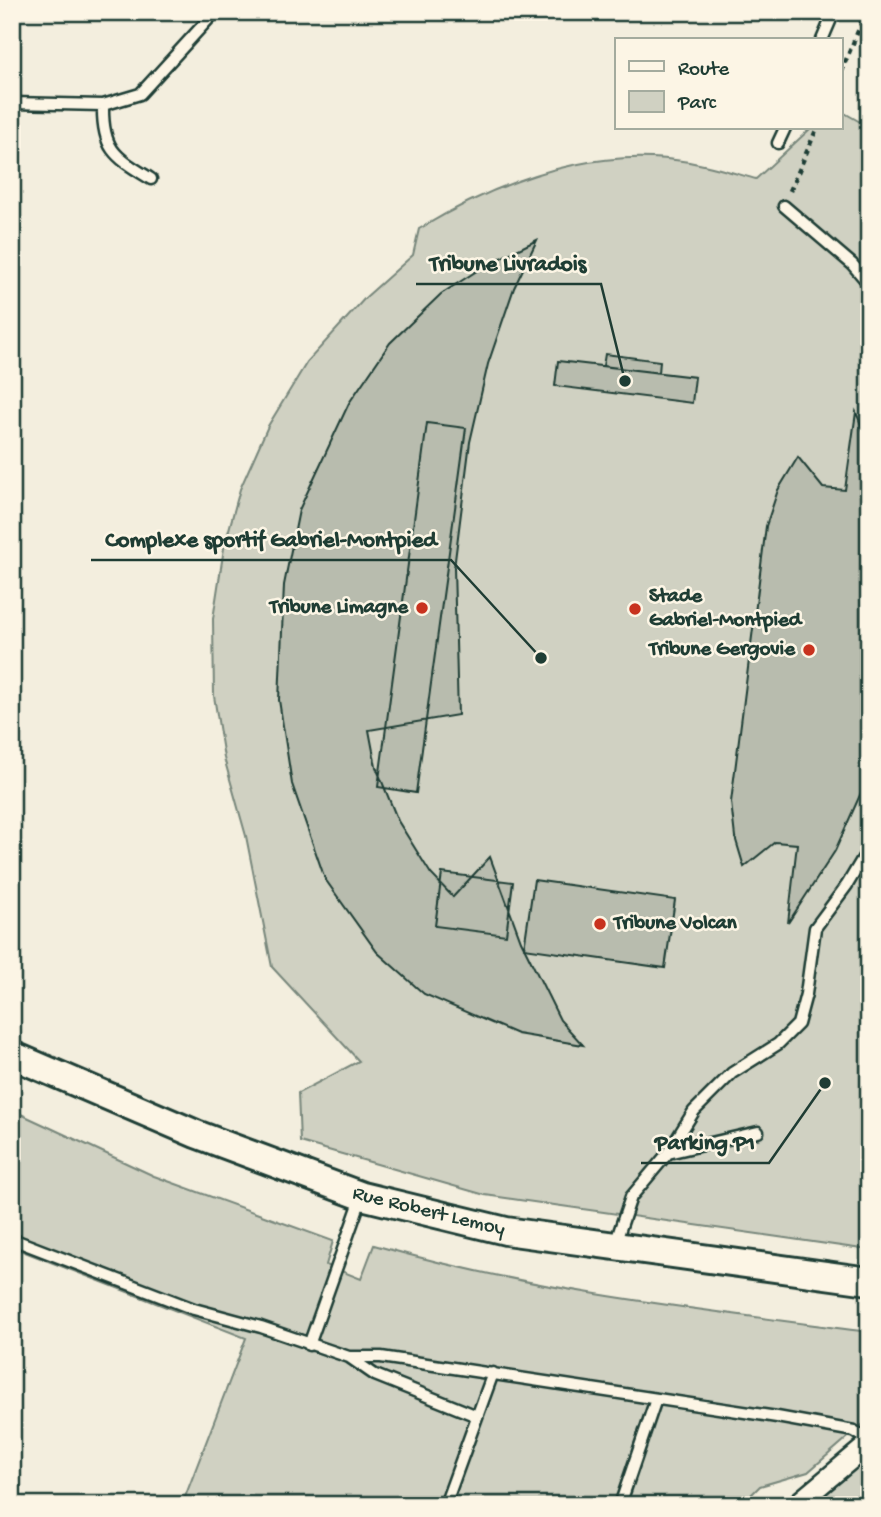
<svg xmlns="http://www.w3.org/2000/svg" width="881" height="1517" viewBox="0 0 881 1517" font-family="'Gochi Hand',sans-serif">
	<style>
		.green { fill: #d0d1c2; stroke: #78877b; stroke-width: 2 }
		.building { fill: #b8bcae; stroke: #1f3d34; stroke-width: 2 }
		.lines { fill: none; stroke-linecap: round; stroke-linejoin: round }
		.service-casing { stroke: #1f3d34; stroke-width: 15 }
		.minor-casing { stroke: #1f3d34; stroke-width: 24 }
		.secondary-casing { stroke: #1f3d34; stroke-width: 32 }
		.path { stroke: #1f3d34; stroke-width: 4.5; stroke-dasharray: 5 5; stroke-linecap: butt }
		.service { stroke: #fcf5e5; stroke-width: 10 }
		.minor { stroke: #fcf5e5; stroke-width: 19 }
		.secondary { stroke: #fcf5e5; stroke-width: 26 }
		.poi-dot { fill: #c8321e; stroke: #fcf5e5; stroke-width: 2.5 }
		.labels { text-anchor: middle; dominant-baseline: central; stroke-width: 5; stroke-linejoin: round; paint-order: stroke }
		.poi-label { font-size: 21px; font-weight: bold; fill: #1f3d34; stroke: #fcf5e5; text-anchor: start }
		.street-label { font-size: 21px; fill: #1f3d34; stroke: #fcf5e5 }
		.leader { fill: none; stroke: #1f3d34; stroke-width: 2.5 }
		.callout-dot { fill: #1f3d34; stroke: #fcf5e5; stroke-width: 2.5 }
		.callout-label { font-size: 23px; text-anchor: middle; font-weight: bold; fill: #1f3d34; stroke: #fcf5e5; stroke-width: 5; stroke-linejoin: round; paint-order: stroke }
	</style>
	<rect width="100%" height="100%" fill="#f3eede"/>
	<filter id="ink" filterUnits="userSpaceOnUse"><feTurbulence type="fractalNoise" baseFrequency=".0143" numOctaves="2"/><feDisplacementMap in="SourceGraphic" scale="14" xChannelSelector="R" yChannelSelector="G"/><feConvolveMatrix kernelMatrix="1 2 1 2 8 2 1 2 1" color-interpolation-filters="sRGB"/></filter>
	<g filter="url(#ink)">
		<path class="green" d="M841,111L869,127V1250L485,1195L300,1142L298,1093L359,1061L272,967L246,836L224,758L214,696L213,619L224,548L240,489L268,426L307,362L366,297L413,255L419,229C499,181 594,145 689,162C711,166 734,173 756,179L811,128H841Z
			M12,1110L154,1176L333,1241L326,1265L361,1279L374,1245C535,1292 703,1310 869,1332V1419L808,1472L760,1486L741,1505H182L246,1338L12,1247Z
			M869,1444V1505H797Z"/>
		<path class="building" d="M537,240L514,288L488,364L470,442L454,568L458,715L369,730L376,767L398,821L431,874L453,897L490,857L521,941L560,1020L583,1045L517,1034L424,994L377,952L325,879L292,784L279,700L284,585L299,510L349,403L390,343L441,294L486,265Z
			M605,354L660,361L659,373L603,366Z
			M558,361L695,377L692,403L555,386Z
			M856,412L869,444V775L835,851L788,923L797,844L775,842L744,867L735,837L731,802L766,526L778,490L798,457L823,488L845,490Z
			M427,423L466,428L416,793L378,787Z
			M442,873L513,882L506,935L435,926Z
			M534,880L675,900L665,968L524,948Z"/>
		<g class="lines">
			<defs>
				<path id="service" d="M822,40L834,12
					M12,103L103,105L140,94L215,12
					M103,105C102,151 116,157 151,179
					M778,143L785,128
					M784,206L852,264L869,284
					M668,1153L758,1132
					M12,1239L194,1309L261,1327L349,1357H381L777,1417L854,1431L869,1440
					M615,1244L631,1197L668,1153L694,1111L732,1073L778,1044L798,1024L806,994L815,928L847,885L869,848
					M309,1345L362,1196
					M349,1357L375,1375L477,1416
					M445,1505L493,1373
					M620,1505L656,1399"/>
				<path id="minor" d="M796,1505L869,1444"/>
				<g id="secondary">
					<path id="s1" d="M12,1055L196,1134L362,1196L506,1231L869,1281"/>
				</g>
			</defs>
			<use href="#service" class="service-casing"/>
			<use href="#minor" class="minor-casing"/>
			<use href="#secondary" class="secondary-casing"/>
			<path class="path" d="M841,72L866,12
				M790,191L817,128"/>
			<use href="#service" class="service"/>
			<use href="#minor" class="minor"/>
			<use href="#secondary" class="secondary"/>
		</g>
	</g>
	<g class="poi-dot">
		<circle cx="422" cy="608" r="7"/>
		<circle cx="635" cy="609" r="7"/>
		<circle cx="809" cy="650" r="7"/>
		<circle cx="600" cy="924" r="7"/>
	</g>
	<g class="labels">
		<g class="poi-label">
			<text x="649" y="597">Stade<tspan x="649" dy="24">Gabriel-Montpied</tspan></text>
			<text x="408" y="608" text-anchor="end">Tribune Limagne</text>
			<text x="795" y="650" text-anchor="end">Tribune Gergovie</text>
			<text x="614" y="924">Tribune Volcan</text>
		</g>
		<g class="street-label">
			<text stroke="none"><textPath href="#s1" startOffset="446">Rue Robert Lemoy</textPath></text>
		</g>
	</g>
	<path class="leader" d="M625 381L601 284H416M541 658L451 560H91M825 1083L769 1163H641"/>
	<g class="callout-dot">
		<circle cx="625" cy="381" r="7"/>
		<circle cx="541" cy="658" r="7"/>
		<circle cx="825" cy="1083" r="7"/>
	</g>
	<g class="callout-label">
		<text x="508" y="270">Tribune Livradois</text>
		<text x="271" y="546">Complexe sportif Gabriel-Montpied</text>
		<text x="705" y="1149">Parking P1</text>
	</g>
	<rect width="881" height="1517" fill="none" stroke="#fcf5e5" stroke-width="42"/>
	<rect x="21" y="21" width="839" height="1475" fill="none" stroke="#1f3d34" stroke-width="2.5" filter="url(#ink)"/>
	<rect x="615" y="38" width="228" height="91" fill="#fcf5e5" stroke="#a4ab9e" stroke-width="2"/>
	<rect x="629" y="61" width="35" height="10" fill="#fcf5e5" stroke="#a4ab9e" stroke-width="2"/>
	<text x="678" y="74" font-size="21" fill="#1f3d34">Route</text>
	<rect x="629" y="91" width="35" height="21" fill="#d0d1c2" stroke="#a4ab9e" stroke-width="2"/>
	<text x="678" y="108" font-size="21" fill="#1f3d34">Parc</text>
</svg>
